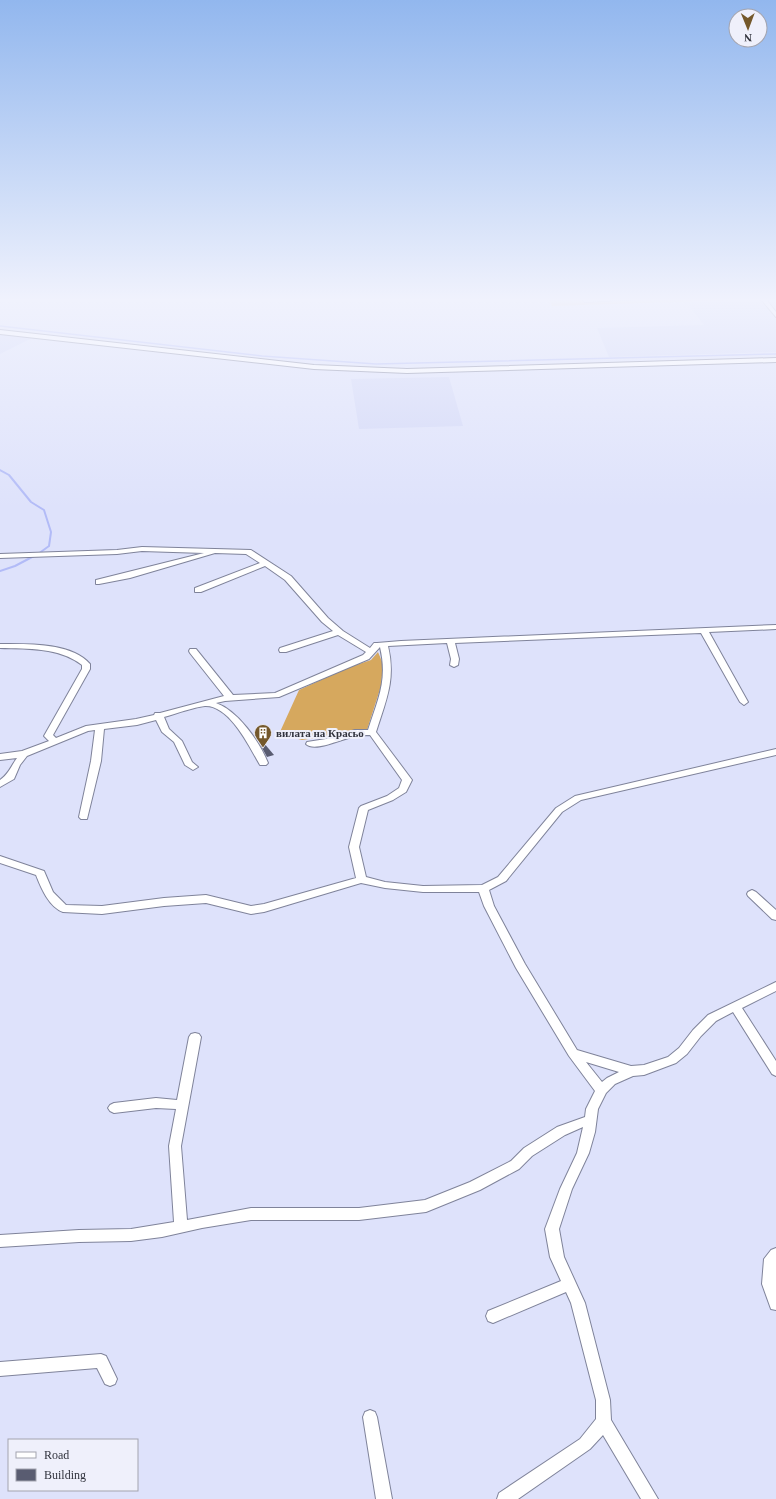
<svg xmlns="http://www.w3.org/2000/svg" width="776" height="1499" viewBox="0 0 776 1499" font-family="Georgia,serif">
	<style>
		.built { fill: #d2d7f7 }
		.green { fill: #e9c997 }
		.forest { fill: #d6a85e }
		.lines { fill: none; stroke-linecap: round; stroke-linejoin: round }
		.stream-far1 { stroke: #b2bbf7; stroke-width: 1.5 }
		.stream { stroke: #b2bbf7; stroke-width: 2 }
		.building { fill: #595c71 }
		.minor-casing { stroke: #7f839a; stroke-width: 2 }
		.secondary-casing { stroke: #7f839a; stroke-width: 2 }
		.minor { fill: #fff; fill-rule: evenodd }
		.secondary { fill: #fff; fill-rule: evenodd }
		.labels { text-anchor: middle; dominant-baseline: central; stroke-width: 4; stroke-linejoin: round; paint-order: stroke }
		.poi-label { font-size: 11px; font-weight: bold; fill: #31333d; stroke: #eff0fb; text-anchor: start }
	</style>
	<rect width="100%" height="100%" fill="#dee2fb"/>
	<path class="built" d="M776,300V352L609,357L597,328L704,325L687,303Z
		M0,334L34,337L0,354Z
		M449,377L463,426L359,429L351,379Z"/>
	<path class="green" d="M548,298H735L736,300L552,306Z"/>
	<path class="forest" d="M378,652L383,664L381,686L367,730L302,740L279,734L299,690L347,668L371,660Z"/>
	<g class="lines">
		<path class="stream-far1" d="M0,326L262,356L376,364L776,354"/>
		<path class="stream" d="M0,470L9,475L31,502L44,510L51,532L49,546L38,554
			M0,571L15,566L34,556"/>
	</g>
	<path class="building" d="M258,736L274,755L267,757L256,737Z"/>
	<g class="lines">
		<defs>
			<path id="minor" d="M582,298H654L585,302Z
				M760,298H765L776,312V317Z
				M142,547L251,550L291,576L328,618L343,631L370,648L374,643H377L401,641L776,625V629L709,632L748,702L744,705L740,702L701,633L455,643L459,659L458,665L454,667L450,665L451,659L447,643L388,646C396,680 386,700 376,732L412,780L406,792L393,800L368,810L359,847L366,877L385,882L423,886L482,885L498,877L556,808L575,796L776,749V755L581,800L562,812L506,881L489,890L494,906L525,964L577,1050L631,1066L644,1065L668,1057L679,1048L693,1030L708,1015L776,982V991L742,1008L776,1061V1076L772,1074L733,1012L716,1021L701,1036L687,1054L676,1063L644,1075L633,1076L615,1084L606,1093L598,1109L595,1132L589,1153L572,1189L559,1229L564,1257L585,1303L610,1400L611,1420L658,1499H641L603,1435L590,1449L518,1499H497L499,1493L580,1439L596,1419V1400L571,1303L566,1292L493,1323L488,1321L486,1316L488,1311L561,1281L550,1257L545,1229L560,1189L577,1153L583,1127L565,1135L532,1156L519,1169L480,1190L426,1212L359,1220H251L202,1228L162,1237L131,1241L79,1242L0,1247V1235L79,1230L131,1229L174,1222L169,1146L176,1109L156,1108L114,1113L110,1111L108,1108L110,1105L114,1103L156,1098L177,1100L189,1037L191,1034L195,1033L199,1034L201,1037L181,1146L187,1220L251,1208H359L425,1200L470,1182L511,1161L524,1148L557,1127L585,1117L586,1109L595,1091L569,1056L516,968L484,906L479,892H423L385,888L361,883L264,912L251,914L206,903L164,906L102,914L63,912C49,907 41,888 36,875L0,863V856L44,871L53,892L66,905L102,906L164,898L206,895L251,906L264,904L356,878L349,847L359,808L361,806L387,796L399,788L402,780L370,735C365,735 361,735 357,736C345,737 315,753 306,744L307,742L326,739L355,730H368C378,699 388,680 380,647L369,659L279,697L225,701L216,703C238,711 259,741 268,763L266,765H260C250,748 230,705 205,706C194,707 175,714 164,717L169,729L182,741L192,762L198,767L193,770L185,765L174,742L162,732L156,720L137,725L104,729L101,761L87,819H81L79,817L91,761L95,730L88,731L27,756L20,765L14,779L0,787V780C9,774 11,766 17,758L0,760V754L22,751L49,741L44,736L82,669V665C59,647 28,649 0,648V644C26,644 71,642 90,664V669L53,735L56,738L86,726L136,719L154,715L155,713H160L224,696L190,653L189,651L190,649H196L233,695L275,693L363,655L366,652L338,635L286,652H280L279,650L280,648L333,631L322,622L285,580L265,566L201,592H195V588L260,563L246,554L215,553L130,578L99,584H96V580L204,553L142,551L117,554L0,558V554L117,550ZM586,1062L619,1072L607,1078L602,1082Z
				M752,890L756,892L776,910V920L772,919L748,896L747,894L748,892Z
				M776,1248V1310L771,1309L762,1284L764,1259L771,1250Z
				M101,1354L106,1356L117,1379L115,1384L110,1386L105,1384L97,1368L0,1376V1362Z
				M370,1410L375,1412L377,1417L392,1499H376L363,1417L365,1412Z"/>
			<path id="secondary" d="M0,330L314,365L407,369L776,358V362L407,373L314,369L0,334Z"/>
		</defs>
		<use href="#minor" class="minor-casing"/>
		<use href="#secondary" class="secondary-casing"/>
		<use href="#minor" class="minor"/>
		<use href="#secondary" class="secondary"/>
	</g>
	<linearGradient id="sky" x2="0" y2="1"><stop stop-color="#92b7ee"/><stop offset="0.59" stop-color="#f0f2fd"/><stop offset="1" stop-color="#f0f2fd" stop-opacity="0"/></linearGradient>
	<rect width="776" height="508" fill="url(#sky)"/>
	<defs>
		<symbol id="building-pin" viewBox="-11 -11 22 30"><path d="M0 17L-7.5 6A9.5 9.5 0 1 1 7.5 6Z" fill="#74582b" stroke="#eff0fb"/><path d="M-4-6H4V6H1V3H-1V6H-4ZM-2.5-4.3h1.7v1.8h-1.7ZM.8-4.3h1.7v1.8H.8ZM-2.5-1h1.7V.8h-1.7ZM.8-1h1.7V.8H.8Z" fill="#fff"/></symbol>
	</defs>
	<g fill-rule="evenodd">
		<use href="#building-pin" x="253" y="723" width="20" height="27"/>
	</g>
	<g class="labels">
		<g class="poi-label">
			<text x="276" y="733">вилата на Красьо</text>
		</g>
	</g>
	<rect x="8" y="1439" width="130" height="52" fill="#eff0fb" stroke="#a3a4af"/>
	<rect x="16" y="1452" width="20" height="6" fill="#ffffff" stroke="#a3a4af"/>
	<text x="44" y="1459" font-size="12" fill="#31333d">Road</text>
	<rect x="16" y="1469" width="20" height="12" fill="#595c71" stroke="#a3a4af"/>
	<text x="44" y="1479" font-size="12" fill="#31333d">Building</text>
	<g transform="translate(748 28) rotate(179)"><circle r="19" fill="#eff0fb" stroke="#a3a4af"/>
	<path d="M0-3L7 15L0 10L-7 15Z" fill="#74582b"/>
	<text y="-6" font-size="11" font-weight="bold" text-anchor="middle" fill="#31333d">N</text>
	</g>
</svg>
